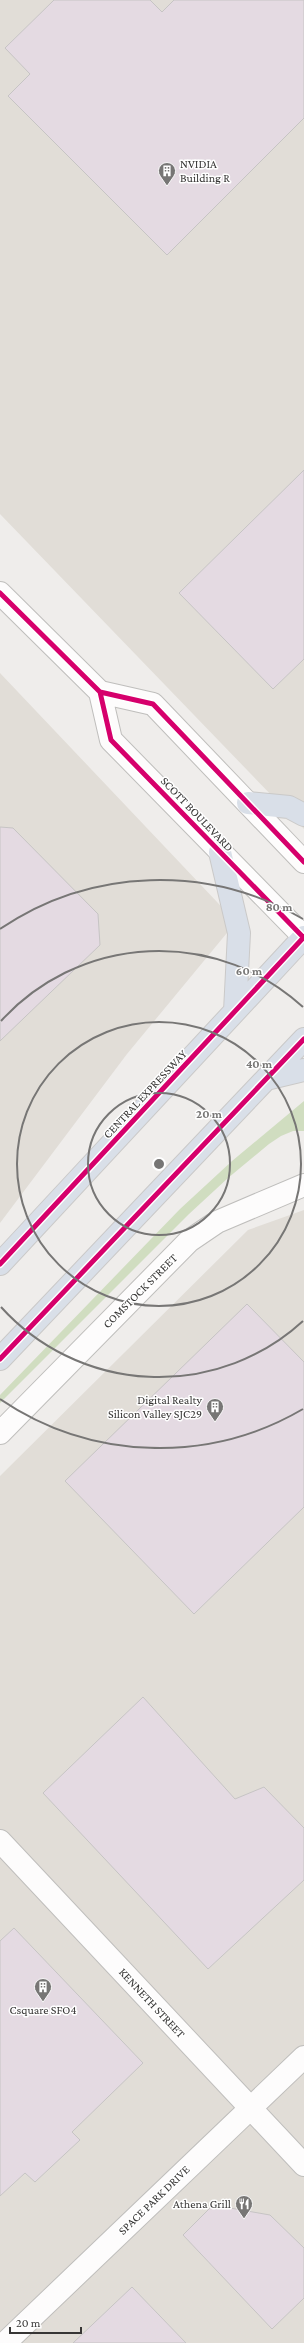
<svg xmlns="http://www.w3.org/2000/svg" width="304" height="2343" viewBox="0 0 304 2343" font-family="'Crimson Pro',serif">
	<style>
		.built { fill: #e1ddd7 }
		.green { fill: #d0ddc0 }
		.building { fill: #e4dae2; stroke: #c6c4c4 }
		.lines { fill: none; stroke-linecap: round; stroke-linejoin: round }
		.street-casing { stroke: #bfbebc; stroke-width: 24 }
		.secondary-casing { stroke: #bfbebc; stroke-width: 24 }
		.highway-casing { stroke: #cac9c8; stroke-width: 24 }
		.street { stroke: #fdfcfc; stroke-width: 22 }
		.secondary { stroke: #fdfcfc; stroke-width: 22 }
		.highway { stroke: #d9dfe8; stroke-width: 22 }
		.cycleway-casing { stroke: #fff; stroke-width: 8 }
		.cycleway { stroke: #d6006c; stroke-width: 5 }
		.ring { fill: none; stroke: #777675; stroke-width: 2 }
		.labels { text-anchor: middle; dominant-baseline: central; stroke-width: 3; stroke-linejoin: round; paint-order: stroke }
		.poi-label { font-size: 12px; fill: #373635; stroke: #fff; text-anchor: end }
		.street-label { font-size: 12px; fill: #373635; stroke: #fff }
		.centre { fill: #777675; stroke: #fff; stroke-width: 2 }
		.ring-label { font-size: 12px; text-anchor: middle; font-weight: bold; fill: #777675; stroke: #fff; stroke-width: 3; stroke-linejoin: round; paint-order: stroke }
	</style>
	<rect width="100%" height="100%" fill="#efedeb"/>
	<path class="built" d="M0,0H304V829L0,514Z
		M0,673L236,922L127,1054L0,1223Z
		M304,1210V2343H0V1476L248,1230Z"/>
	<path class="green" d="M304,1101V1131H293L281,1136L269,1144L228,1178L189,1214L0,1403V1395L180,1209L232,1161Z"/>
	<path class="building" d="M54,0H150L162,12L174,0H304V118L167,255L8,96L30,74L5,48Z
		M304,470V659L273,689L179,593Z
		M0,827L13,828L98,914L100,945L0,1041Z
		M247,1304L304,1362V1507L194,1614L65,1481Z
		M143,1697L235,1799L264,1787L304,1828V1880L208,1969L43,1793Z
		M14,1928L143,2063L72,2132L80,2140L35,2182L25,2173L0,2196V1941Z
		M213,2205L270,2215L304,2248V2298L272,2329L183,2235Z
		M132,2287L186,2343H73Z"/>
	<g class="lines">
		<defs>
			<path id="street" d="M0,1433L189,1241L217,1222L304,1185
				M0,1841L304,2165
				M5,2343L304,2057"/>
			<path id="secondary" d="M0,593L100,692L111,740L304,937
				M100,692L153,704L304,862"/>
			<path id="highway" d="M248,803L289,807L304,815
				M220,852L239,933L235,1011
				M266,1079L304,1070
				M0,1264L304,937
				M0,1359L304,1039"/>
		</defs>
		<use href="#street" class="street-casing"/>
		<use href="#secondary" class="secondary-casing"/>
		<use href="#highway" class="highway-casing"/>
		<use href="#street" class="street"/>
		<use href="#secondary" class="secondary"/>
		<use href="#highway" class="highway"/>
		<defs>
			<path id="cycleway" d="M0,593L100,692L111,740L304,938
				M100,692L153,704L304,862
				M0,1264L304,937
				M0,1359L304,1039"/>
		</defs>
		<use href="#cycleway" class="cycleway-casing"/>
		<use href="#cycleway" class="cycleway"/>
	</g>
	<g class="ring">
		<circle cx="159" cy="1164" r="71"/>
		<circle cx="159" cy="1164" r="142"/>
		<path d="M303 1321A213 213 0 0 1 1 1307M1 1021A213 213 0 0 1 303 1007"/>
		<path d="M303 1409A284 284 0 0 1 0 1399M0 929A284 284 0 0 1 303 919"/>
	</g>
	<defs>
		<symbol id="building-pin" viewBox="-11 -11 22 30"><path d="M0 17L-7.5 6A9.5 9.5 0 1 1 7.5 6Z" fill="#777675" stroke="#fff"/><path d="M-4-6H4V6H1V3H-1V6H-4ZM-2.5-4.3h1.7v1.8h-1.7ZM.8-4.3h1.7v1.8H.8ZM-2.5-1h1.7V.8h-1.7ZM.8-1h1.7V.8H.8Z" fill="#fff"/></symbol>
		<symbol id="restaurant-pin" viewBox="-11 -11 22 30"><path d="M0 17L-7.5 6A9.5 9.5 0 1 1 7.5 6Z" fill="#777675" stroke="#fff"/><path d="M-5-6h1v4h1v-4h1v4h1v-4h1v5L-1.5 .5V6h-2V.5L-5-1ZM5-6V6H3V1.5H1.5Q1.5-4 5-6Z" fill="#fff"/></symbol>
	</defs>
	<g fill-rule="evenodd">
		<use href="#building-pin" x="157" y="161" width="20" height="27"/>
		<use href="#building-pin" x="205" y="1397" width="20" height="27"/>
		<use href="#building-pin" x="33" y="1977" width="20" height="27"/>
		<use href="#restaurant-pin" x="234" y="2194" width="20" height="27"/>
	</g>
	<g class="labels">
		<g class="poi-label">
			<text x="180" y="164" text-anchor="start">NVIDIA<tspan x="180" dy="14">Building R</tspan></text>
			<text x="202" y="1400">Digital Realty<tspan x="202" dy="14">Silicon Valley SJC29</tspan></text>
			<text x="43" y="2010" text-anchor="middle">Csquare SFO4</text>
			<text x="231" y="2204">Athena Grill</text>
		</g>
		<g class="street-label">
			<text transform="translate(197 814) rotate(46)">SCOTT BOULEVARD</text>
			<text transform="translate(145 1094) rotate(-47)">CENTRAL EXPRESSWAY</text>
			<text transform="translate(140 1291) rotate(-45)">COMSTOCK STREET</text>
			<text transform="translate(152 2003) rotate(47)">KENNETH STREET</text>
			<text transform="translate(154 2200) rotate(-44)">SPACE PARK DRIVE</text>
		</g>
	</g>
	<circle cx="159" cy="1164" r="6" class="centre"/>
	<g class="ring-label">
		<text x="279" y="911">80 m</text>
		<text x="249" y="975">60 m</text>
		<text x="259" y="1068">40 m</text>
		<text x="209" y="1118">20 m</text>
	</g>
	<path d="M10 2327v6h71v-6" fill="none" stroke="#373635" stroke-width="2"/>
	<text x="16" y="2327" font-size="12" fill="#373635" stroke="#ffffff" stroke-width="3" paint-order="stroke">20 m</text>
</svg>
